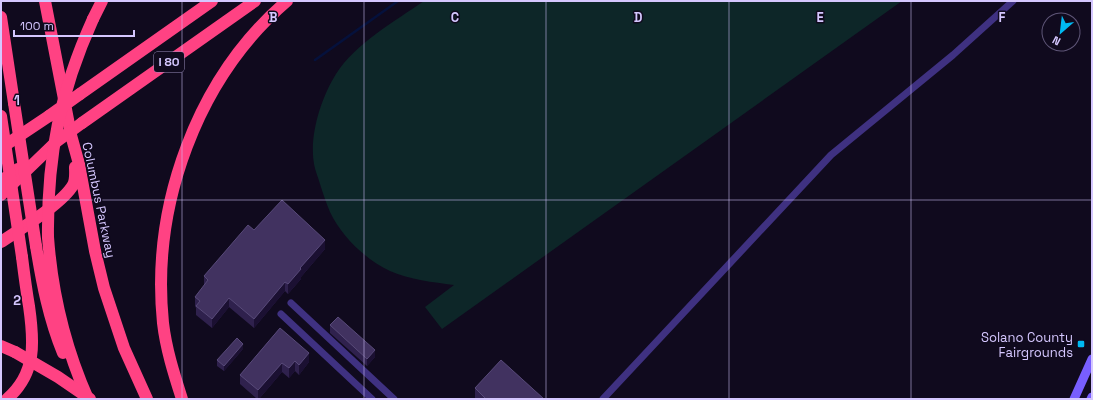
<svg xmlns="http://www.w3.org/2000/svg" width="1093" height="400" viewBox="0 0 1093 400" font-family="'Space Grotesk',sans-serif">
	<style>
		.green { fill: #0d2628 }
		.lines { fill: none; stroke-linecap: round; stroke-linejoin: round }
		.stream { stroke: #05113c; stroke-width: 2.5 }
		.minor { stroke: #3f3181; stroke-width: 7 }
		.secondary { stroke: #785eff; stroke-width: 9 }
		.motorway { stroke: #ff4283; stroke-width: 12 }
		.motorway-bridge { stroke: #ff4283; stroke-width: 12 }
		.wall { fill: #2f214d }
		.shaded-wall { fill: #1b1032 }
		.building { fill: #413260; stroke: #584a79 }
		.grid { fill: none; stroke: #d5c7ff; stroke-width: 1; stroke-opacity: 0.55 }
		.poi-dot { fill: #00b9f2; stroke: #100a1e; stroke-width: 1.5 }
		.labels { text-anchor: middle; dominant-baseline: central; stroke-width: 3; stroke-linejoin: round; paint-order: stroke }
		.shield { fill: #100a1e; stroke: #9a8ebc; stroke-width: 1 }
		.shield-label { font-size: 12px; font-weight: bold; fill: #d5c7ff }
		.street-label { font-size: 13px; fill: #d5c7ff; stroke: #100a1e }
		.poi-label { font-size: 13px; fill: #d5c7ff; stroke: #100a1e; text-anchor: end }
		.grid-label { font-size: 13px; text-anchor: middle; font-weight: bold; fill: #d5c7ff; stroke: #100a1e; stroke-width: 3; stroke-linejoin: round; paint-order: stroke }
	</style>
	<rect width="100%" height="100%" fill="#100a1e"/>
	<path class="green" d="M424,1H902L442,329L425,307L454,285C433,282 410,280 390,271C365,259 342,237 330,212C326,203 323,193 320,184C318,177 315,170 314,164C309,136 321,98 336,74C355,44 395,21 424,1Z"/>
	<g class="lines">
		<path class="stream" d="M315,60L398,1"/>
		<path class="minor" d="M291,303L394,399
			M281,314L372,399
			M603,399L831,155L953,55L1013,1"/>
		<path class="secondary" d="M1074,399L1092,359
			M1091,399L1092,397"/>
		<path class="motorway" d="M45,1L71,135L79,164L95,251L104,288L124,348L147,399
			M1,17L14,103
			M93,19L102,1
			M80,94L212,1
			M82,123L255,1
			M1,148L49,116
			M1,181L18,169
			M1,195L56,142
			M48,237C52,293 65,347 88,399
			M1,242C19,230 63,203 73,185C76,179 75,173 75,167
			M36,246C42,283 49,319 63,353
			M1,346L15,352
			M7,399C37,373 34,341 29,306C26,289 24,273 22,257
			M182,399C174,374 166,349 163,323C151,205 197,78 287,1"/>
		<path class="motorway-bridge" d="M14,103L36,246
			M1,116L22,257
			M49,116L80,94
			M56,142L82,123
			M48,237C47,156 60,92 93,19
			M15,352L58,377L90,399"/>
	</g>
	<path class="wall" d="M254,230L325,249L301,277V279L288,294L285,291L254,328L229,307L212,328L196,315V308L195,306V297L204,286V276Z
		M330,325L375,357L367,366L330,333Z
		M280,328L309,362L299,375L295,371L289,378L282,372L259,399H257L240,384V375Z
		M243,349L224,371L217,366V360Z
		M475,388L544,399H476L475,398Z"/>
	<path class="shaded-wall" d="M325,240V249L301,277V279L288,294V284L300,268Z
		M285,282V291L254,328V319Z
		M229,298V307L212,328V319Z
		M243,344V349L224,371V366Z
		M375,350V357L367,366V359Z
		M309,353V362L299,375V365Z
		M295,361V371L289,378V368Z
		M282,363V372L259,399H258V390Z"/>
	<path class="building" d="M282,200L325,240L300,268L301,269L288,284L285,282L254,319L229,298L212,319L196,306L200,301L195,297L208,280L204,276L248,225L254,230Z
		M338,317L375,350L367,359L330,325Z
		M280,328L309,353L299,365L295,361L289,368L282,363L258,390L240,375Z
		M237,338L243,344L224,366L217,360Z
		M501,360L544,399H486L475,388Z"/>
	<path class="grid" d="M182,1V399M364,1V399M546,1V399M729,1V399M911,1V399M1,200H1092"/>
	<rect class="poi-dot" x="1077" y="340" width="8" height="8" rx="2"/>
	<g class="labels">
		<rect class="shield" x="154" y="52" width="30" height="20" rx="3"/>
		<g class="shield-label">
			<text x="169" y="62">I 80</text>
		</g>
		<g class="street-label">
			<text transform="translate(99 200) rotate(78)">Columbus Parkway</text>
		</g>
		<g class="poi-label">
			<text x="1073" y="337">Solano County<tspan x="1073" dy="15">Fairgrounds</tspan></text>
		</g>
	</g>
	<g class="grid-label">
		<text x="273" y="22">B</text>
		<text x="455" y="22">C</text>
		<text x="638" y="22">D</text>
		<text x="820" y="22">E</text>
		<text x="1002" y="22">F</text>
		<text x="17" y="105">1</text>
		<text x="17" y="305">2</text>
	</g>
	<rect width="1093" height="400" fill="none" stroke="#d5c7ff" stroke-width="4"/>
	<g transform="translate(1061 32) rotate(208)"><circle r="19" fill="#100a1e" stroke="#5f5678"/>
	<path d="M0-3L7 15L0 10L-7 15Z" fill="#00b9f2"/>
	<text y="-6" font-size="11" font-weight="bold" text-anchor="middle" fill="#d5c7ff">N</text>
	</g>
	<path d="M14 30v6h120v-6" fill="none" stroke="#d5c7ff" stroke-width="2"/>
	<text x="20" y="30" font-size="12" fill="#d5c7ff" stroke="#100a1e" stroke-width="3" paint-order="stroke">100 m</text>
</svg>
